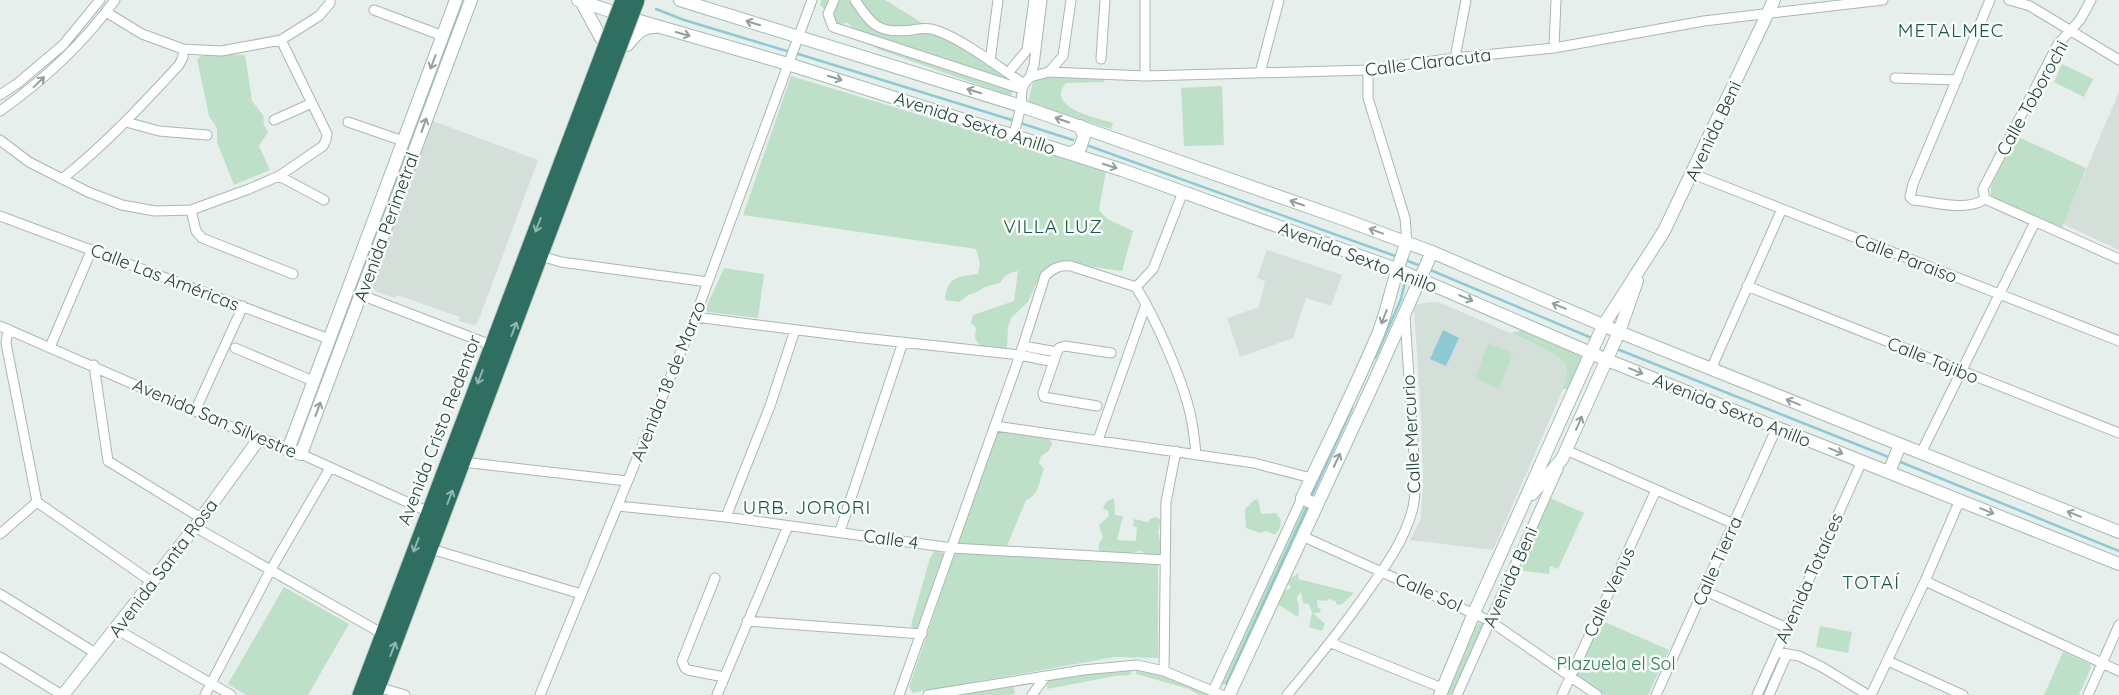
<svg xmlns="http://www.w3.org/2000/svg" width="2119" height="695" viewBox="0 0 2119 695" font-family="Quicksand,sans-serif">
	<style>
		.built { fill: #d4dfda }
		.green { fill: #bfe0c8 }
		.water { fill: #8ec9d4 }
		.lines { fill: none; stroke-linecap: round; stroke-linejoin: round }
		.stream { stroke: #8ec9d4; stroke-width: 2.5 }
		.street-casing { stroke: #a8b8b2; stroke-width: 11 }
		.secondary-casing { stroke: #a4bbb3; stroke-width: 14 }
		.highway-casing { stroke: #c2cac8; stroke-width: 17 }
		.street { stroke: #fff; stroke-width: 9 }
		.secondary { stroke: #fff; stroke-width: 12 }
		.highway { stroke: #2f6f62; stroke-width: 15 }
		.highway-bridge-casing { stroke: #c2cac8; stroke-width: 17; stroke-linecap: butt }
		.highway-bridge { stroke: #2f6f62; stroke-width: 15 }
		.oneway { stroke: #92a09c }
		.oneway2 { stroke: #93b5ae }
		.labels { text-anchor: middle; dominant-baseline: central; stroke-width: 5; stroke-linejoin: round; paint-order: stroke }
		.street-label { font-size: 18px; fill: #24423a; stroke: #f7fbf9 }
		.park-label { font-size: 18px; fill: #2d7a4b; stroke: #f7fbf9 }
		.neighbourhood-label { font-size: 19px; letter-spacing: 1px; fill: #1f5548; stroke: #f7fbf9 }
	</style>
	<rect width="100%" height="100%" fill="#e6efeb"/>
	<path class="built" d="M2119,92V250L2063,224Z
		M433,121L538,160L478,322L474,325L459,321L460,317L397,295L395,298L375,291L372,285Z
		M1267,250L1342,275L1331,306L1306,298L1293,338L1240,357L1227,318L1259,307L1265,281L1257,278Z
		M1434,302L1441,303L1551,351L1560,356L1567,365V380L1563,389L1493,550L1410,540L1421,518L1423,482L1421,416L1414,307L1417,304Z"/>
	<path class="green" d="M821,0H885L1012,78L1015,89L1010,96L878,49L869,44L848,23L838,24L820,5Z
		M206,53L245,55L252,101L263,115L264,125L268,132L259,146L270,170L234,185L217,142V128L209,116L197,59Z
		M2062,64L2093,79L2084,97L2054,82Z
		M791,76L1106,171L1099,210L1107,219L1133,231L1122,271L1072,264L1049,270L1037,282L1028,302L1011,318L1008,328L1007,348C1000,350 979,349 976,340C974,337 976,332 976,328L971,323L973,315L1014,301L1018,271C1008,273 1005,275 1000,283L985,287L977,292L968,295L959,302L945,300C947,276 958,277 978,274L980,263L976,249L743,215Z
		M1051,77H1103L1104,82L1066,83C1044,107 1098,118 1113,123L1111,129L1028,103L1033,82L1038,79Z
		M1222,86L1224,145L1184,146L1181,88Z
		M2016,136L2086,168L2062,228L1994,198L1991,195V186Z
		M724,268L764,274L758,318L708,312L705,310Z
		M1526,329L1578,353L1581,358L1580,363L1570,389H1563C1572,365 1565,358 1543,348C1533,343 1522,338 1511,333Z
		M1488,343L1513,353L1499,389L1475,378Z
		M999,430L1046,438L1052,442C1051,450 1047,453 1041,456L1039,463L1044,469C1039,480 1040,495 1026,500L1007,546H1003L1002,549L958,545L959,543L954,542L993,433Z
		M1308,484L1315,487L1300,519L1228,685L1221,684Z
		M1550,498L1584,513L1558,569L1550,566L1549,574L1524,571L1522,570L1524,554Z
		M1112,499H1114L1115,515L1123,516L1117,540L1136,541L1137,527L1133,526L1134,519L1148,522L1150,519L1156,517L1161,520L1158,532L1162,549L1160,556L1149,557L1141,551L1133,552L1130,556L1100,551C1097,546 1099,543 1103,538L1099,525L1109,516L1108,511L1103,508L1106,502Z
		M1258,499L1261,514L1276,513L1281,520L1280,528L1275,535L1266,531L1260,533L1246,528L1245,509L1254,500Z
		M935,550L944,554L945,558L920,629L913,628L911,625L930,558Z
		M955,553L1076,557L1158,563V658L1115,657L958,685L951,695L931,691V689L913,693L909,687Z
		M1299,573L1298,579L1354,593L1341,605L1336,604V601L1328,599L1327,601L1317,600L1318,608L1321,609L1319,613H1313L1325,624L1322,631L1309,627L1312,613L1309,604L1303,603L1301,592L1297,597L1299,610L1298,617L1277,604L1278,599L1282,597L1283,592L1291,588L1288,583L1289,579Z
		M284,587L349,624L308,695H246L228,684Z
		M1600,620L1669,650L1648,695H1605L1573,674Z
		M1481,622L1484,624L1451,695H1444C1450,682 1470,627 1481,622Z
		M1820,626L1852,632L1848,653L1816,647Z
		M2063,652L2090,664L2091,668L2079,695H2044Z
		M1136,668L1159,672L1206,691L1210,695H1199L1189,689L1136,674Z
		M1131,669V675L1115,676L1047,689V678Z
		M1013,685L1015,694L1008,695H954Z"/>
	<path class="water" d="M1443,330L1459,338L1446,366L1430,359Z"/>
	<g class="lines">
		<path class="stream" d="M656,9L684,20L790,52
			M795,53L1015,121
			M1020,123L1073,140
			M1089,146L1398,257
			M1405,260L1421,266
			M1428,269L1594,339
			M1617,349L1891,458
			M1375,358L1401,299L1406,278
			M1898,461L2119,551
			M1312,495L1352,408
			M1227,683L1307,507"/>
		<defs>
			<path id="street" d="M834,0L828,14L833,27L1022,89
				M855,0C872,26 879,34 912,30C921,28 929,27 938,31C965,41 1000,68 1024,84
				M1145,0V76
				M2009,0L2030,6L2119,60
				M374,10L443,36
				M106,12L142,34L183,49L221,51L281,40L319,16L330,3V0
				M1554,48L1556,0
				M1455,58L1466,0
				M1101,59L1105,0
				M990,61L998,0
				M1368,70V98L1405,218L1407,243
				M1049,72L1063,56L1071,0
				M1008,73L1027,50L1034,0
				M1260,73L1279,0
				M1030,77L1034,65L1042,0
				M1895,78L1957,80
				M0,95L18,83L63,45L100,0
				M0,111C44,80 83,44 115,0
				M274,120L312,103
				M126,122L159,131L207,135
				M348,122L403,141
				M1014,134L1021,106L1022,89L1024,84L1030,77L1049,72L1145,76L1368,70L1455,58L1554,48L1704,21L1883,0
				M0,140L29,162L88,192L122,205L155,211L191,210L249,189L279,176L323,146L326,140L327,134L281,40
				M1693,174L2119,341
				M279,176L324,200
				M62,179C105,145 142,105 179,65L183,57V49
				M1985,199C1966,212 1936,202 1913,200L1910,197L1913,184L1990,0
				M1985,199L1983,189L2058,44L2080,20L2091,0
				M1985,199L2119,259
				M191,210L196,231L202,238L293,274
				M0,216L329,339
				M541,256L561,262L708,282
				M1747,286L2119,433
				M1136,287L1153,269L1183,192
				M361,295L491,345
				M695,317L854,337L1020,355L899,695
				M0,326L259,439
				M8,329L6,343L37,502L152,582
				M1023,346L1057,352L1059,348L1065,346L1111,353
				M50,347L92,249
				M235,348L313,381
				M1057,352L1043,393L1044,397L1097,406
				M1054,362L1020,355L1045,276C1053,268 1060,265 1071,266L1136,287C1156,319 1186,386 1192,423C1194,434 1195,444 1196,454
				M94,365L108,461L201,518
				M1711,369L1782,209
				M195,411L243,306
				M995,426L1254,463L1311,478
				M1098,440L1146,304
				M1566,450L1734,524
				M1921,453L2035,222
				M301,454L429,512
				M463,462L627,481
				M618,506L726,517L952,548L1165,560
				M726,517L770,406L795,330
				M195,527L383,634
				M840,531L903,342
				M0,534L37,502
				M1302,536L1490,621L1597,695
				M431,549L581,594
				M715,578L682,661L685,668L688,670L724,677
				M1925,581L2119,671
				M1703,590L1787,628
				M0,594L97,654
				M747,621L922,634
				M116,629L231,695
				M1331,643L1442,688
				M1776,652L1799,656L1822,667L1868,695
				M0,657L62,695
				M1888,661L1963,695
				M1164,671L1166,502L1176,451
				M378,687L405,695
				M1213,691L1302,498
				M205,695L270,571L330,468
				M540,695L695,317L812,0
				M717,695L788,526
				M928,695L1083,670L1137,665L1164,671L1222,695
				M1032,695L1046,676
				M1287,695C1314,663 1339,632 1363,598C1382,571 1403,544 1412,511C1416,499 1415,486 1415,473L1405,316
				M1457,695L1558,469
				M1562,695L1656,490
				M1656,695L1777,427
				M1757,695L1862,461
				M1769,695L1787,654
				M1871,695L1925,581L1960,500
				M2088,695L2119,625"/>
			<path id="secondary" d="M578,0L636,20L788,64L1122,170L1396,269L1607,360L2119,564
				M680,0L1021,106L1343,219L1432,252L1619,332L2119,532
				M581,1L601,38
				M627,45C635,36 642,26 655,27
				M1071,153L1080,148L1084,136L1080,126
				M288,450L456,0
				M1889,472L1900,445
				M1532,494L1562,459L1619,332L1637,281
				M1317,505L1302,498C1328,443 1355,389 1378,334C1390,304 1394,272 1407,243
				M63,695L195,527L259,439L301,454L471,0
				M1229,695L1374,382L1432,252
				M1440,695L1474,613L1603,326L1664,231L1774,0"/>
			<path id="highway" d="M360,695L562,161
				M375,695L574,166"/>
		</defs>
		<use href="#street" class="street-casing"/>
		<use href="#secondary" class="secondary-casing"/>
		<use href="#highway" class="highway-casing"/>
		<use href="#street" class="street"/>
		<use href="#secondary" class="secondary"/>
		<use href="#highway" class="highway"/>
		<defs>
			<path id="highway-bridge" d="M562,161L623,0
				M574,166L637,0"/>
		</defs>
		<use href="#highway-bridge" class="highway-bridge-casing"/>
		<use href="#highway-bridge" class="highway-bridge"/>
	</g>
	<defs><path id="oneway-shaft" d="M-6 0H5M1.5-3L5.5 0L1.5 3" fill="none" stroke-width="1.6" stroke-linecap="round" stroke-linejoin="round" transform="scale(1.25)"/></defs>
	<g class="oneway">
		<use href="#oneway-shaft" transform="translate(753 23) rotate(-163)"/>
		<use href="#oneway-shaft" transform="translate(683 34) rotate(16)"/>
		<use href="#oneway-shaft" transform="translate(433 62) rotate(111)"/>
		<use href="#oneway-shaft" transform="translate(835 78) rotate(17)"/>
		<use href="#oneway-shaft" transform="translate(39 82) rotate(-43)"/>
		<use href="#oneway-shaft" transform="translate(974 91) rotate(-163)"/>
		<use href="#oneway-shaft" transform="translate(1062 120) rotate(-161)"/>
		<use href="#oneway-shaft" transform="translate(424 125) rotate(-70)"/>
		<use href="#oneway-shaft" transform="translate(1110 166) rotate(18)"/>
		<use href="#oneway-shaft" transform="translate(1297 203) rotate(-161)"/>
		<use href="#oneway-shaft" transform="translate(1376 231) rotate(-160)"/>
		<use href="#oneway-shaft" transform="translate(1466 298) rotate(23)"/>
		<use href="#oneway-shaft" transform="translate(1559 306) rotate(-157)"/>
		<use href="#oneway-shaft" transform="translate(1384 317) rotate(111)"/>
		<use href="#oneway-shaft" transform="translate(1636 371) rotate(22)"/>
		<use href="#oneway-shaft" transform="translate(1793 402) rotate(-158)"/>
		<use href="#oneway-shaft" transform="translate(318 409) rotate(-70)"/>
		<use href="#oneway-shaft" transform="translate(1579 423) rotate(-66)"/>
		<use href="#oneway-shaft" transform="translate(1836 451) rotate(22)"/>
		<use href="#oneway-shaft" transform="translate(1337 460) rotate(-65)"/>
		<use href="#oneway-shaft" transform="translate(1987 511) rotate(22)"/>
		<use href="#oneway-shaft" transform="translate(2074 514) rotate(-158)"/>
	</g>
	<g class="oneway2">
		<use href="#oneway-shaft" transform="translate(538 225) rotate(111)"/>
		<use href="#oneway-shaft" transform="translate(514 329) rotate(-69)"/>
		<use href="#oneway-shaft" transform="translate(480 377) rotate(111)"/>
		<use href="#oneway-shaft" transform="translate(450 497) rotate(-69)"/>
		<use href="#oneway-shaft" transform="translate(416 545) rotate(111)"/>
		<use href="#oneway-shaft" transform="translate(393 649) rotate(-69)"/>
	</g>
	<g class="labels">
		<g class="street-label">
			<text transform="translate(1428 62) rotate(-7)">Calle Claracuta</text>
			<text transform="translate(2032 98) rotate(-61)">Calle Toborochi</text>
			<text transform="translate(975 123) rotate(18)">Avenida Sexto Anillo</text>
			<text transform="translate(1713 131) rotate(-65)">Avenida Beni</text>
			<text transform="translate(386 227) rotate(-70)">Avenida Perimetral</text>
			<text transform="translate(1358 257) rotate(21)">Avenida Sexto Anillo</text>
			<text transform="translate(1906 258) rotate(21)">Calle Paraiso</text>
			<text transform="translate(165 277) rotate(21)">Calle Las Américas</text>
			<text transform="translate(1933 360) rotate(22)">Calle Tajibo</text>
			<text transform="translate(668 381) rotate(-68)">Avenida 18 de Marzo</text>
			<text transform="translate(1732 410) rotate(22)">Avenida Sexto Anillo</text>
			<text transform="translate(215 418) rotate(23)">Avenida San Silvestre</text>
			<text transform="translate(439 430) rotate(-69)">Avenida Cristo Redentor</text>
			<text transform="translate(1411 434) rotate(-93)">Calle Mercurio</text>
			<text transform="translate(891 539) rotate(8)">Calle 4</text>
			<text transform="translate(1717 561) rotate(-66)">Calle Tierra</text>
			<text transform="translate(163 568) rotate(-53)">Avenida Santa Rosa</text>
			<text transform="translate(1510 577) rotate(-66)">Avenida Beni</text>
			<text transform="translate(1809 578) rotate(-66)">Avenida Totaíces</text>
			<text transform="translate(1429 592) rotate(24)">Calle Sol</text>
			<text transform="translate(1609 592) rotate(-65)">Calle Venus</text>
		</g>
		<g class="park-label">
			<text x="1616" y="663">Plazuela el Sol</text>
		</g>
		<g class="neighbourhood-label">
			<text x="1951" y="30">METALMEC</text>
			<text x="1053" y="226">VILLA LUZ</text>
			<text x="807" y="507">URB. JORORI</text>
			<text x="1871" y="582">TOTAÍ</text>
		</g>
	</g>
</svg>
